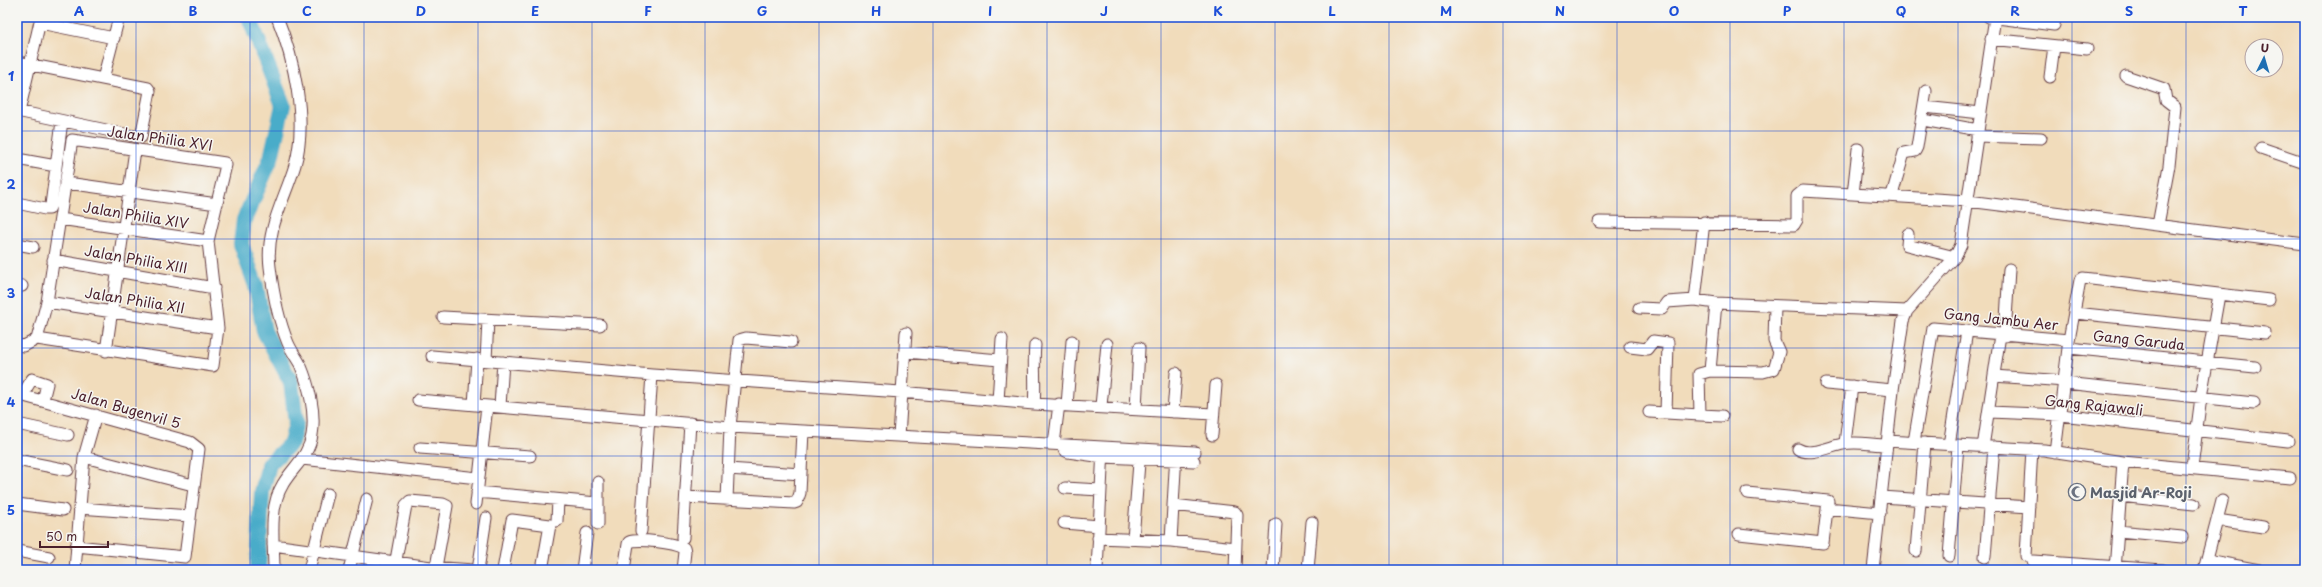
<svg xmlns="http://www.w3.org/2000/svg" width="2322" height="587" viewBox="0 0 2322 587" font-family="'Playpen Sans',sans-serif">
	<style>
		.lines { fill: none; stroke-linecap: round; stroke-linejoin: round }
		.river { stroke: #49acc9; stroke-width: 16 }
		.minor-casing { stroke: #633b41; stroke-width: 13 }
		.minor { stroke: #fff; stroke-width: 11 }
		.grid { fill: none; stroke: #1d4ed8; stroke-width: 1; stroke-opacity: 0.55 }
		.labels { text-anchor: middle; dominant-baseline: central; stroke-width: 3; stroke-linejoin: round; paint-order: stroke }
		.street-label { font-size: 14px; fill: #4a1f2b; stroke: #f6f6f2 }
		.worship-label { font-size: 14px; font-weight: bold; fill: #5b616d; stroke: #f6f6f2; text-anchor: start }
		.neatline { fill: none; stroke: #1d4ed8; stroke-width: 1.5 }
		.grid-label { font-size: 13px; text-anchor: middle; font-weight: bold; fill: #1d4ed8 }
	</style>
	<rect width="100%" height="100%" fill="#f6f6f2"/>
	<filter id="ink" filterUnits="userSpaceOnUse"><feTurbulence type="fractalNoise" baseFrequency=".025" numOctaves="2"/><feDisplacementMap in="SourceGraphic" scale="8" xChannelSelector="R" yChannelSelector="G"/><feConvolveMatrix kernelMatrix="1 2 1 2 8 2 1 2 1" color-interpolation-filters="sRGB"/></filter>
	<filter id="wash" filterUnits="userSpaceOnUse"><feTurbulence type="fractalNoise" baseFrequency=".012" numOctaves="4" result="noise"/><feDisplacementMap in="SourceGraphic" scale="16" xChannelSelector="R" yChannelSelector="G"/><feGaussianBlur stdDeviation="0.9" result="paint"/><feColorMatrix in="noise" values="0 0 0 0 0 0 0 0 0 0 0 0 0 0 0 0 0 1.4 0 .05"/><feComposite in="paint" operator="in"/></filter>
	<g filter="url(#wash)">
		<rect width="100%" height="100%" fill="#f1dcbb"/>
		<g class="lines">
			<path class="river" d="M249,17L283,105L271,158L244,220L241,244L256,286L264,331L291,382L296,423L291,443L269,464L262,492L258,570"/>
		</g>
	</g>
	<g filter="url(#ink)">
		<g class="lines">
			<defs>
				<path id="minor" d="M1989,17L2054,25L2055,17
					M40,23L114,38
					M1991,39L2087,49
					M17,62L148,88L150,91L141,137H139L17,111
					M2126,76L2164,89L2166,100L2175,107L2169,166L2158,225
					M2050,77L2054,46
					M103,79L119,17
					M1924,107L1981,113
					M19,112L41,17
					M1923,120L1978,130
					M1977,136L2041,138
					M2261,148L2305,163
					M17,159L56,166
					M67,183L217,204
					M1853,194L1858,149
					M1892,195L1904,153L1915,151L1917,147L1926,91
					M17,203L45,209H49L51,205L62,121
					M60,219L208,241
					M1599,222L1794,225L1797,220V196L1803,191L1968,201L2305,244
					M1908,234L1907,245L1955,257
					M17,244L33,247
					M53,260L214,288
					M17,285L22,286
					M1695,300L1704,222
					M47,302L218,328
					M1716,303L1710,371L1763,372L1774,369L1779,352L1774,341L1775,306
					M1639,308L1662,309L1667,302L1695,300L1716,303L1907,311
					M2075,313L2265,333
					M443,317L600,325
					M2005,336L2009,269
					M17,345L24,346L37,339L47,302L72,140L225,163L226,165L208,241L218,328L213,366L37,339
					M1630,347L1647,349L1653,341L1668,343L1666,413
					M2069,348L2255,367
					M106,351L135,150
					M905,352L1000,360
					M432,356L652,375L901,392L1034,404L1213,414
					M486,360L488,320
					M1994,376L2065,381
					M2065,383L2254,403
					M1826,384L1893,390
					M43,400L47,384L32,379L23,394L24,396L190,442L199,449L185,557L76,546
					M418,400L730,427L1195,452
					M998,401L1002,339
					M1034,404C1036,384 1033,365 1035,345
					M474,405L477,359
					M1067,405L1072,341
					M500,406L503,362
					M1101,406L1107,344
					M1136,409L1139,348
					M1173,412L1176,373
					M1649,412L1700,415L1699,374L1710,371
					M1989,412L2061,415L2288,441
					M1700,415L1722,416
					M17,424L68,435
					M1212,435L1216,385
					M899,436L906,333
					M1887,441L2044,450L2123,462L2290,478
					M1914,442L1933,328L2069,340
					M1845,443L1852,386
					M1054,444L1059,404
					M1949,445L1967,331
					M1983,447L2000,335
					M420,448L530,456
					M1798,449C1810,457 1831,446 1843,444C1857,441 1873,445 1887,445
					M1064,450L1068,452L1103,457L1194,461
					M2055,452L2069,340L2080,280L2083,278L2269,300
					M84,457L193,485
					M302,459L478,478
					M17,460L68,470
					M2192,467L2201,397L2219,295
					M728,469L801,474
					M1065,488L1100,490
					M477,492L597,503
					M2120,496L2194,504
					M686,497L794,503L797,502L800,493L803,431
					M1882,497L2029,507
					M727,500L730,427L739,340L746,338L791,342
					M17,504L63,510
					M476,504L487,406
					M1173,505L1235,512L1237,515L1235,570
					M79,508L190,516
					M1827,508L1880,513
					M2217,520L2263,527
					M557,521L558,500
					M1064,523L1099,526
					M598,524V482
					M641,531L652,375
					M2118,531L2182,537
					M1739,534L1823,543L1828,501L1747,493
					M683,538L690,423
					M1098,538L1171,541L1235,548
					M1133,539L1140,450
					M1171,541L1176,453
					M273,545L431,567L473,570
					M17,551L49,557
					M1916,551L1925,443
					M1949,556L1958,446
					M2026,556L2032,449
					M1985,557L1994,447
					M396,560L406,505L410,501L443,504L447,506L436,567
					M2207,560L2259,570
					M2033,561L2163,570
					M75,570L84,457L96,415
					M274,570C274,543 268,508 283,484C293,467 309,456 312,435C316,413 309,385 300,364C296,357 291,350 288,343C278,319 273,292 270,267C265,230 285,199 295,165C308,120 294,59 277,17
					M309,570L328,494
					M349,570L367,499
					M478,570L486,518
					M503,570L512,520L550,525L542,570
					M582,570L587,533
					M624,570L628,544L629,542C639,538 674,543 684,548L685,552L683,570
					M1097,570L1103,449
					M1273,570L1276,524
					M1308,570L1312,522
					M1873,570L1893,390L1903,321L1907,311L1955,257L1961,245L1995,17
					M2115,570L2123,462
					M2204,570L2222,501"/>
			</defs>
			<use href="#minor" class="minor-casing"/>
			<use href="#minor" class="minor"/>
		</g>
	</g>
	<path class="grid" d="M136,17V570M250,17V570M364,17V570M478,17V570M592,17V570M705,17V570M819,17V570M933,17V570M1047,17V570M1161,17V570M1275,17V570M1389,17V570M1503,17V570M1617,17V570M1730,17V570M1844,17V570M1958,17V570M2072,17V570M2186,17V570M17,131H2305M17,239H2305M17,348H2305M17,456H2305"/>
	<defs>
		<symbol id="mosque-ring" viewBox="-11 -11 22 22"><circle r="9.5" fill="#f6f6f2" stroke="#6b7280" stroke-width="1.5"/><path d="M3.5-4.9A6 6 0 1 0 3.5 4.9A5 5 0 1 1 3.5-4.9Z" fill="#6b7280"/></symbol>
	</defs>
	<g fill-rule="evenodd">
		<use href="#mosque-ring" x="2067" y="482" width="20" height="20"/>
	</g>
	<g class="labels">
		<g class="street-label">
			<text transform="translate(160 138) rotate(8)">Jalan Philia XVI</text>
			<text transform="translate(136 215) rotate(9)">Jalan Philia XIV</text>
			<text transform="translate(136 259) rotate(10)">Jalan Philia XIII</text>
			<text transform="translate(135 300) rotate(9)">Jalan Philia XII</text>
			<text transform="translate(2001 319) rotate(6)">Gang Jambu Aer</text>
			<text transform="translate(2139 340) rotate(6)">Gang Garuda</text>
			<text transform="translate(2094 405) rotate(6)">Gang Rajawali</text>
			<text transform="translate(126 408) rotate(16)">Jalan Bugenvil 5</text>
		</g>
		<g class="worship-label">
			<text x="2090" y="492">Masjid Ar-Roji</text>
		</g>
	</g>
	<rect width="2322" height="587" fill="none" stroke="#f6f6f2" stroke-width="44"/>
	<g transform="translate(2264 58) rotate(5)"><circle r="19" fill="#f6f6f2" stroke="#b1a0a2"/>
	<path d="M0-3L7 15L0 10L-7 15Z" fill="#1f6fb2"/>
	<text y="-6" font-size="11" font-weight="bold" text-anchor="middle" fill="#4a1f2b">U</text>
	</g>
	<path d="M40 541v6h68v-6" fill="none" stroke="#4a1f2b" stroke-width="2"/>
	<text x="46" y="541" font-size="12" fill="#4a1f2b" stroke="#f6f6f2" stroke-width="3" paint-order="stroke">50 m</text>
	<rect x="22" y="22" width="2278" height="543" class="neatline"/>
	<g class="grid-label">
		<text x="79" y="16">A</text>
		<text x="193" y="16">B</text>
		<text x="307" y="16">C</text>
		<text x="421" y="16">D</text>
		<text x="535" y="16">E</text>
		<text x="648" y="16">F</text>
		<text x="762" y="16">G</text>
		<text x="876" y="16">H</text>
		<text x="990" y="16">I</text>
		<text x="1104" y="16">J</text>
		<text x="1218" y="16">K</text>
		<text x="1332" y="16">L</text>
		<text x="1446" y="16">M</text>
		<text x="1560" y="16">N</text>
		<text x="1674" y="16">O</text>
		<text x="1787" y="16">P</text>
		<text x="1901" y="16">Q</text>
		<text x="2015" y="16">R</text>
		<text x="2129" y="16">S</text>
		<text x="2243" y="16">T</text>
		<text x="11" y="81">1</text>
		<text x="11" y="189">2</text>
		<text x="11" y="298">3</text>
		<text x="11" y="407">4</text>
		<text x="11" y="515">5</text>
	</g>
</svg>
